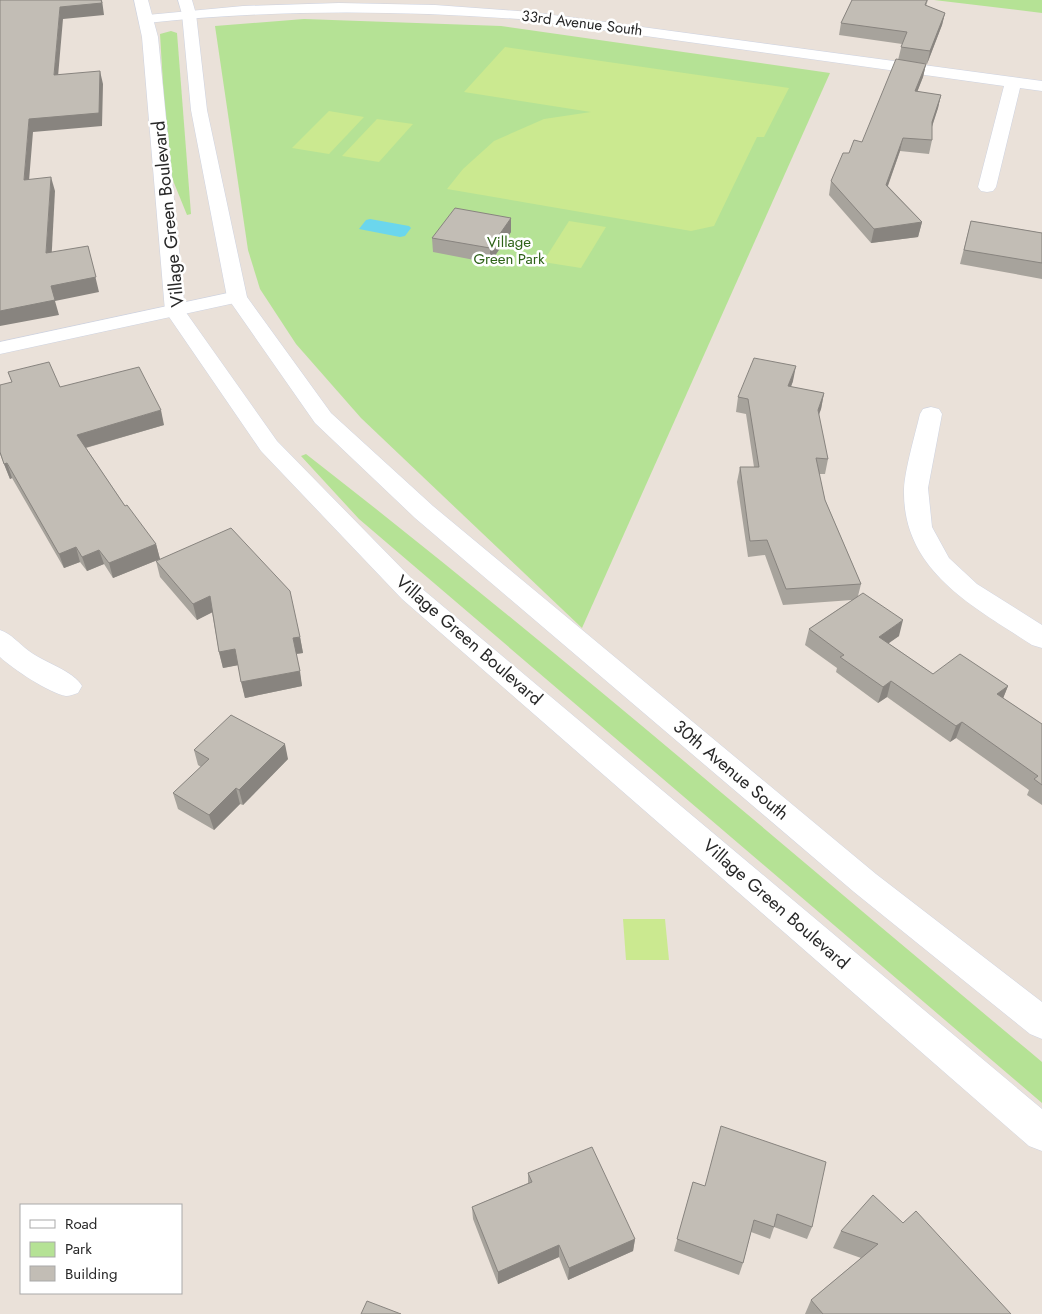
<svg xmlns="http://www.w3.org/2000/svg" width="1042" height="1314" viewBox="0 0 1042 1314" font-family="Jost,sans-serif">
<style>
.green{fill:#b5e295}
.pitch{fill:#cbe990}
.water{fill:#6bd6ed}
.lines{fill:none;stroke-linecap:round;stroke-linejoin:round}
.street-casing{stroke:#ced3e1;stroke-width:1}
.secondary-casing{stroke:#ced3e1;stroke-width:1}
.street{fill:#fff;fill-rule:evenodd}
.secondary{fill:#fff;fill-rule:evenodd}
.wall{fill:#a7a39c}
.shaded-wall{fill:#88847f}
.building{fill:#c2bdb5;stroke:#88847f}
.labels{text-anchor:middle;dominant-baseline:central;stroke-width:5;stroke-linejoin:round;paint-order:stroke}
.far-street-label{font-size:15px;fill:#282828;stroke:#fff}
.far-park-label{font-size:15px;fill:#2f6319;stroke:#fff}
.street-label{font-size:18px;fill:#282828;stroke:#fff}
</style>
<rect width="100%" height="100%" fill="#eae1d9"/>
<g class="green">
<path d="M934,0H1042V13Z"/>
<path d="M304,19L501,26L830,73L582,628L361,418L296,344L260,289L248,250L215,26Z"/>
<path d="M171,31L177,33L191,214L187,215L172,178L165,117L160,34Z"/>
<path d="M306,454C557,649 797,858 1042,1062V1103L359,519L301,456Z"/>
</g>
<g class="pitch">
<path d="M505,47L789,88L764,137H757L714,226L691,231L447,189L463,169L494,141L544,119L591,112L464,92Z"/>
<path d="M329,111L364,117L329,154L292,148Z"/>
<path d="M377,119L413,124L379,162L342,156Z"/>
<path d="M569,221L606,227L581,268L543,262Z"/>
<path d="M623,919H665L669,960H626Z"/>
</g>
<path class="water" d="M370,219L409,226L411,228L405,236L400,237L359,229L366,220Z"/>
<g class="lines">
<g class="street-casing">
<g id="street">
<path d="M339,3L435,5L531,12L1042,81V91L1020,88L996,187L993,191L987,192L981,191L978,187L1004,86L531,20C402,10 275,9 147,23L142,22L140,19L142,16L147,15L243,6Z"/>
<path d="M237,291L244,293L247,297L244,301L0,354V342Z"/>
<path d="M931,407L939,409L942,414L928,488L932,527L949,558L977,584L1042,625V648L1032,645C973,606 902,571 904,489C905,469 915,435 920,414L923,409Z"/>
<path d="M0,630C12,634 19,644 29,651C43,662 74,671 82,686L78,693C74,694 70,696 66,696C49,693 13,669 0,657Z"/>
</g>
</g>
<g class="secondary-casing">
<g id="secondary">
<path d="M134,0H148L158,37L185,311L277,441L420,587L1042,1109V1151L1029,1146L402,599L261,451L165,311L142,37Z"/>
<path d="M178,0H192L196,14L207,110L247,297L331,413L433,506L876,874L1042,1002V1039L1030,1034L854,892L415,518L315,423L227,297L191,110L182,14Z"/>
</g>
</g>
<use href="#street" class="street"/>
<use href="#secondary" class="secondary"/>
</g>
<g class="wall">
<path d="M852,0H928L926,6L945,13L942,25L927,64L898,60L902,44L839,35L841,23Z"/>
<path d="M926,64L923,77L917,92L941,95L938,108L932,127V140L929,154L900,151L888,186L922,222L918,237L871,243L829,195L831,181L849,153L862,142Z"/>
<path d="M511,218V232L490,263L433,252L432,238Z"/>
<path d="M971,221L1042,233V279L960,264Z"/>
<path d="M8,372L60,387L164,425L86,448L125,506L156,544L160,559L113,578L104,564L87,571L80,562L64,568L12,478L10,479L0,454L12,383Z"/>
<path d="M793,381L791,387L824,393L821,409L818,415L828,459L825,474H819L825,500L861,584L858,596L899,636L888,643L933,674L1008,686L1003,698L1042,724V805L1027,795L1029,790L956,738L950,742L887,697L878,703L836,672L837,668L805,645L809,629L852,600L783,605L765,555L748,557L737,482L740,467H754L746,414L736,412L738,397Z"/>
<path d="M156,561L300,637L303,653L296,654L302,686L245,698L238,665L223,668L219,652L212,612L197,620L160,577Z"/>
<path d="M194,750L288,759L243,805L240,804L214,830L178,809L173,793L201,767L198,765Z"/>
<path d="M528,1173L635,1239L633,1251L568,1280L559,1257L498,1284L473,1219L472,1207L528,1183Z"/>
<path d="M693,1182L812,1227L807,1239L774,1227L770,1239L751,1232L743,1263L739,1275L674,1251Z"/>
<path d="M903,1223L1011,1314H805L811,1300L861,1258L833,1248L841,1231Z"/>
</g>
<g class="shaded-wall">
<path d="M102,0L104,15L63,19L57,88L54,75L60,7Z"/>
<path d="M945,13L942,25L927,64L930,51Z"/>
<path d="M926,64L923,77L912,105L915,91Z"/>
<path d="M100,71L103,84L102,126L33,132L28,193L24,180L29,119Z"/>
<path d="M941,95L938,108L929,135L932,122Z"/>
<path d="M903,138L900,151L883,199L886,185Z"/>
<path d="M51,177L55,191L51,267L46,253Z"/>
<path d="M511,218V232L490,263V248Z"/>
<path d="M922,222L918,237L871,243L874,229Z"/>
<path d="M88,246L99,292L55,301L59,315L0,326V311Z"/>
<path d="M796,366L793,381L785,401L788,386Z"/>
<path d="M824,393L821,409L815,426L818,410Z"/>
<path d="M161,410L164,425L81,449L77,435Z"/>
<path d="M7,463L12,478L10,479L4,464Z"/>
<path d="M156,544L160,559L113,578L109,563Z"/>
<path d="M76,547L80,562L64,568L59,554Z"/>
<path d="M99,550L104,564L87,571L82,557Z"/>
<path d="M210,596L213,612L197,620L193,604Z"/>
<path d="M903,620L899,636L875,653L879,637Z"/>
<path d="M300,637L303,653L295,654L293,638Z"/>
<path d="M235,649L239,665L223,668L219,652Z"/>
<path d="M300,671L302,686L245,698L241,682Z"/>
<path d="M891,681L887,697L878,703L883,687Z"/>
<path d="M1008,686L1002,701L997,694Z"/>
<path d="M962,722L956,738L950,742L956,726Z"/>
<path d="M285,744L288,759L243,805L239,790Z"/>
<path d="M236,788L240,804L214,830L209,815Z"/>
<path d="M635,1239L633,1251L568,1280L569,1268Z"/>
<path d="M559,1245V1257L498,1284V1272Z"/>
</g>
<g class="building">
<path d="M0,0H101L102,3L60,7L54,75L100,71L99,113L29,119L24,180L51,177L46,253L88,246L96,277L51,286L55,300L0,311Z"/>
<path d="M852,0H927L925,5L945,13L930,51L901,47L907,32L841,23Z"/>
<path d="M896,59L926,64L915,91L941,95L932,122V140L903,138L886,185L922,222L874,229L831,181L843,153H849L854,140L862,142Z"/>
<path d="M455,208L511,218L490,248L432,238Z"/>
<path d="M971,221L1042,233V263L964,250Z"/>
<path d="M754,358L796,366L788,386L824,393L818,410L828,459L816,458L825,500L861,584L786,589L767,540L750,541L740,467H759L748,399L738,397Z"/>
<path d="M49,362L60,387L139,367L161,410L77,435L125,506L127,505L156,544L109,563L99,550L82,557L76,547L59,554L7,463L4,464L0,452V385L12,382L8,372Z"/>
<path d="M231,528L290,591L300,637L293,638L300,671L241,682L235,649L219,652L210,596L193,604L156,561Z"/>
<path d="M863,593L903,620L879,637L933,674L960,654L1008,686L997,694L1042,724V785L1034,779L1038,776L962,722L956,726L891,681L883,687L840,657L844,655L809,629Z"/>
<path d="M231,715L285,744L239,790L236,788L209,815L173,793L209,759L194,750Z"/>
<path d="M721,1126L826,1162L812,1227L777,1214L774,1227L754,1220L743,1263L677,1239L693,1182L705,1186Z"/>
<path d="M592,1147L635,1239L569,1268L559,1245L498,1272L472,1207L532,1182L528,1173Z"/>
<path d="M873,1195L903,1223L916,1211L1011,1314H823L811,1300L878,1244L841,1231Z"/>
<path d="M367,1301L401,1314H361Z"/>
</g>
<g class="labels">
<g class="far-street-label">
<text transform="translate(582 23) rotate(7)">33rd Avenue South</text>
</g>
<g class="far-park-label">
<text x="509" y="242">Village<tspan x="509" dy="17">Green Park</tspan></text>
</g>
<g class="street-label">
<text transform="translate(168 214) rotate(-96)">Village Green Boulevard</text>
<text transform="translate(469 640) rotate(41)">Village Green Boulevard</text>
<text transform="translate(731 770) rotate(40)">30th Avenue South</text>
<text transform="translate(776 904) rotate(41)">Village Green Boulevard</text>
</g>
</g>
<rect x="20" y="1204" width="162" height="90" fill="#ffffff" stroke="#a9a9a9"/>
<rect x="30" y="1220" width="25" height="8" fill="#ffffff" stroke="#a9a9a9"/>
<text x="65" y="1229" font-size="15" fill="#282828">Road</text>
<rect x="30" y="1242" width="25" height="15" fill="#b5e295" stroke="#a9a9a9"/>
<text x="65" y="1254" font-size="15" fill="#282828">Park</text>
<rect x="30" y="1266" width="25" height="15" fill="#c2bdb5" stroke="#a9a9a9"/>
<text x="65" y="1279" font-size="15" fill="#282828">Building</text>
</svg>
